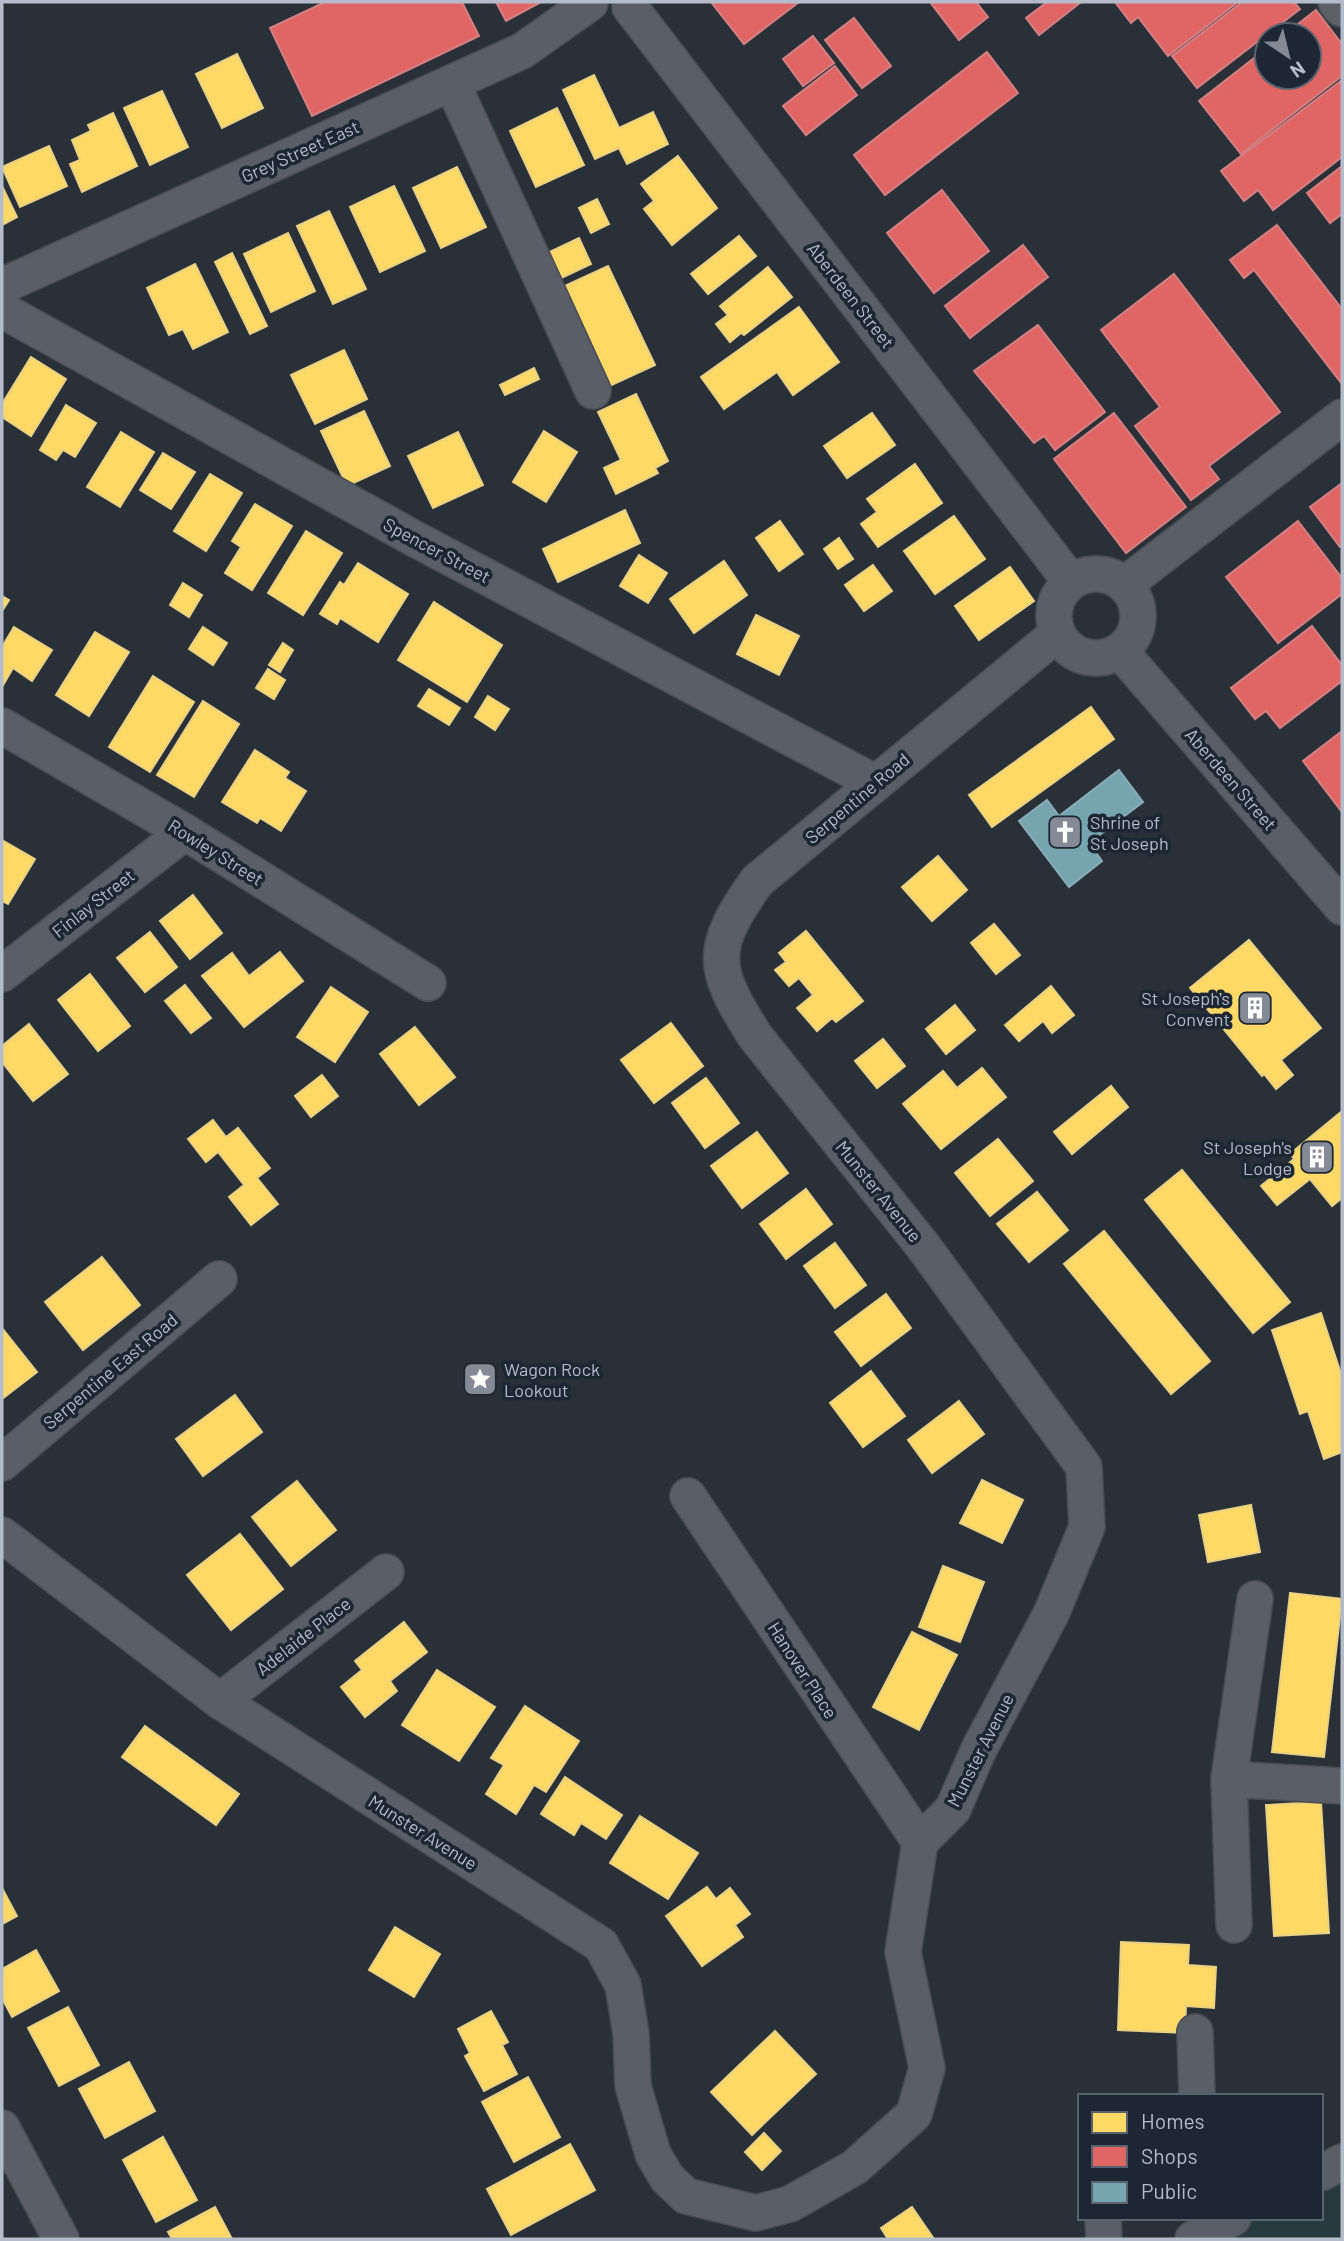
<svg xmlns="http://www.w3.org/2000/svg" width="1344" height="2241" viewBox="0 0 1344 2241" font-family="Barlow,sans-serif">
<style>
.green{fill:#273a3e}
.homes{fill:#ffd966;stroke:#e8d084;stroke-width:2}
.shops{fill:#e06666;stroke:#d38084;stroke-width:2}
.public{fill:#76a5af;stroke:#89acb7;stroke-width:2}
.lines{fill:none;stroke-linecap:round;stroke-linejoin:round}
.minor-casing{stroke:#484c53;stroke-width:38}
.major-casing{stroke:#484c55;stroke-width:42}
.minor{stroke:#5a5e66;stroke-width:35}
.major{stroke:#5c6168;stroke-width:38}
.labels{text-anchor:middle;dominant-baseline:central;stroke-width:7;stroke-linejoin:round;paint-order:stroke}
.street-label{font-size:18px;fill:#b4bcc9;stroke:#1d2633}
.poi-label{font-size:18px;fill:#b4bcc9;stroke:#1d2633;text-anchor:start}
</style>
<rect width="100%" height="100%" fill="#2a3038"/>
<path class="green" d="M1342,2175V2239H1203L1249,2218H1321V2185Z"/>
<g class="homes">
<path d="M237,54L263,108L222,128L196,74Z"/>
<path d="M594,75L619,128L653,112L668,144L627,164L619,148L595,159L563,90Z"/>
<path d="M162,91L188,147L150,165L124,108Z"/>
<path d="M557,108L584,165L536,187L510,131Z"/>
<path d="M113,113L137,166L82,192L70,164L80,160L72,140L91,131L88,125Z"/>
<path d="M49,146L67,186L20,207L2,167Z"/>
<path d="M678,156L717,208L672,245L644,209L654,201L641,184Z"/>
<path d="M457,167L486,227L441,248L413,188Z"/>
<path d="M2,186L17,217L2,225Z"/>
<path d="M394,186L425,251L380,272L350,207Z"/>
<path d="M597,199L609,224L591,233L579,208Z"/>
<path d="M329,211L366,289L333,304L297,226Z"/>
<path d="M288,233L315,291L271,312L244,254Z"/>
<path d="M739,236L756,256L708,294L691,274Z"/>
<path d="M579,238L591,264L553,282L541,256Z"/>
<path d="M232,253L267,326L250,334L215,262Z"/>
<path d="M195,264L228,332L193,349L183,329L169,335L147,288Z"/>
<path d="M608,266L655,365L603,389L556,290Z"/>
<path d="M768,267L792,297L744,335L741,333L730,342L716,324L728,315L720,306Z"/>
<path d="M799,307L839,362L793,395L777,372L724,409L701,377Z"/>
<path d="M344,350L367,399L315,424L291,375Z"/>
<path d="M31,357L66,379L31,436L2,417V404Z"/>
<path d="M534,368L539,379L505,395L500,385Z"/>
<path d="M636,394L668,461L655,468L658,473L616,494L604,468L621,460L598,412Z"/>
<path d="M66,405L96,423L75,457L63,450L56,460L40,450Z"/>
<path d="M364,411L390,466L347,486L321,431Z"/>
<path d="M872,413L895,445L847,478L824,446Z"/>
<path d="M544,431L577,452L546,502L513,482Z"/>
<path d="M121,432L154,452L120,507L87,487Z"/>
<path d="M458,432L483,485L433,508L408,456Z"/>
<path d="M163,453L195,472L171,509L140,490Z"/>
<path d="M915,464L942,503L878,547L861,524L877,512L867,499Z"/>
<path d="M210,474L242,493L206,551L174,531Z"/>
<path d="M255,504L292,526L252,590L225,573L241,547L232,541Z"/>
<path d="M625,510L640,543L558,582L543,549Z"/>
<path d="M954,516L985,559L935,594L904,551Z"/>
<path d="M780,521L803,554L779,571L756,538Z"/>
<path d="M306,531L342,553L303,615L268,593Z"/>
<path d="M839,538L853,559L838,569L824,549Z"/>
<path d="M639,555L667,573L648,603L620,586Z"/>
<path d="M724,561L747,595L694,633L670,599Z"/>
<path d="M358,563L408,594L378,642L340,618L337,624L320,614L340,582L344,585Z"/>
<path d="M873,565L892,591L864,611L845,585Z"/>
<path d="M1010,567L1034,601L979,640L955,606Z"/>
<path d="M183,583L202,595L189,617L170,605Z"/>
<path d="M2,596L9,600L2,611Z"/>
<path d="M434,602L502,645L467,702L398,660Z"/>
<path d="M756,615L799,636L779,675L737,654Z"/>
<path d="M14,627L52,650L32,681L13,668L2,687V647Z"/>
<path d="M203,627L227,643L213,665L189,649Z"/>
<path d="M95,632L129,652L89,716L56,695Z"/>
<path d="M283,643L293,650L280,672L269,665Z"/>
<path d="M268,669L285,680L274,699L256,688Z"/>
<path d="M153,676L194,702L150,772L109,747Z"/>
<path d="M429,689L460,708L449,725L418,706Z"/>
<path d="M488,696L509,709L495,730L475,717Z"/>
<path d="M203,701L239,724L194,797L157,775Z"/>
<path d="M1091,707L1114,739L992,827L969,795Z"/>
<path d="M255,750L289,772L285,778L306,791L281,831L260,818L257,823L222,802Z"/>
<path d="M2,840L35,859L8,904L2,901Z"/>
<path d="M938,856L967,890L932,921L902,887Z"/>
<path d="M193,895L222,933L190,959L160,921Z"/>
<path d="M994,924L1020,955L996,974L971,943Z"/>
<path d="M806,931L863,1001L836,1022L832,1018L817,1031L797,1008L813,995L799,978L789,986L775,970L786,962L779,953Z"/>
<path d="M150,932L177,967L145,992L117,958Z"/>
<path d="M1249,940L1321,1028L1281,1060L1293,1075L1276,1089L1264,1074L1262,1076L1190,988Z"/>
<path d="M280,952L303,981L244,1027L202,976L232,953L249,976Z"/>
<path d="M90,974L130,1026L98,1051L58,1000Z"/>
<path d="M185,985L211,1018L191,1033L165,1001Z"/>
<path d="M1051,986L1074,1015L1052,1033L1043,1021L1019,1041L1005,1025Z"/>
<path d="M331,987L368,1012L335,1062L297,1037Z"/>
<path d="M955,1005L975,1030L946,1054L926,1029Z"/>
<path d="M671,1023L703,1066L654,1103L621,1060Z"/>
<path d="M29,1024L68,1074L33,1101L2,1062V1046Z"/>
<path d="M415,1027L455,1077L419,1105L380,1054Z"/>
<path d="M883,1039L905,1066L877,1088L855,1061Z"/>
<path d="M982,1068L1006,1097L941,1149L903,1104L943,1071L957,1088Z"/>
<path d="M322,1075L338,1096L311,1117L295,1096Z"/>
<path d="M706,1078L739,1123L705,1148L672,1103Z"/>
<path d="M1111,1086L1128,1107L1072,1154L1054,1132Z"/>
<path d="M1342,1111V1198L1332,1206L1310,1179L1277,1205L1261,1186L1294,1159L1290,1154Z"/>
<path d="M213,1120L226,1137L238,1128L270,1168L257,1178L278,1204L251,1225L229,1197L244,1185L218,1152L206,1162L188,1139Z"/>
<path d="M757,1132L788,1173L742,1208L711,1166Z"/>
<path d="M998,1139L1033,1181L990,1216L955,1173Z"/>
<path d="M1182,1170L1290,1302L1253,1333L1145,1200Z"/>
<path d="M806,1189L832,1224L786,1259L760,1224Z"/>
<path d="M1037,1192L1068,1230L1029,1262L997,1224Z"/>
<path d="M1104,1231L1210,1361L1171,1394L1064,1264Z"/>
<path d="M835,1243L866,1285L835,1308L804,1266Z"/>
<path d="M102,1257L140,1305L83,1350L45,1302Z"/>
<path d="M886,1294L911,1328L861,1366L835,1332Z"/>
<path d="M1321,1313L1342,1377V1452L1324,1459L1308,1411L1300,1414L1272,1330Z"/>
<path d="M2,1328L37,1372L2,1399Z"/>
<path d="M871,1371L905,1416L863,1447L830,1403Z"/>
<path d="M235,1395L262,1432L203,1476L176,1439Z"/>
<path d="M959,1401L984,1434L932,1473L908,1440Z"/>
<path d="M982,1480L1023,1500L1002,1543L960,1523Z"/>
<path d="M297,1481L336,1530L291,1566L252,1517Z"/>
<path d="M1251,1505L1260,1552L1208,1562L1199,1515Z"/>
<path d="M240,1534L283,1589L231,1630L187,1575Z"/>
<path d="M943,1566L984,1582L960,1642L919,1627Z"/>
<path d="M1290,1593L1342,1599L1324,1757L1272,1752Z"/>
<path d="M404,1622L427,1652L390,1681L397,1691L365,1717L341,1687L362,1670L355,1661Z"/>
<path d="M912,1632L957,1655L919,1730L873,1707Z"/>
<path d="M437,1670L495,1707L459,1761L402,1725Z"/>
<path d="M525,1706L579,1741L546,1792L534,1785L516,1814L486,1794L504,1765L491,1758Z"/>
<path d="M145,1726L239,1794L216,1825L122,1757Z"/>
<path d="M565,1777L622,1815L606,1839L581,1823L574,1835L541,1814Z"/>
<path d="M1321,1802L1329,1933L1274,1936L1266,1805Z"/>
<path d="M640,1816L698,1853L668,1899L610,1863Z"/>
<path d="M707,1887L716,1899L730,1888L750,1914L735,1925L743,1937L702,1966L666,1916Z"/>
<path d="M2,1888L17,1916L2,1924Z"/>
<path d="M395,1927L440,1954L414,1997L369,1970Z"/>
<path d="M1121,1942L1189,1945L1188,1965L1216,1967L1214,2008L1186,2006L1185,2033L1118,2030Z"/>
<path d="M36,1950L59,1991L12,2017L2,1998V1969Z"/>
<path d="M68,2007L99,2065L59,2086L28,2028Z"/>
<path d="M491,2011L508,2042L502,2045L517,2074L484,2091L465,2056L470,2053L458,2029Z"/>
<path d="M775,2031L816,2074L752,2135L711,2092Z"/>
<path d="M129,2062L155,2111L105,2138L79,2089Z"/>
<path d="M528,2077L560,2137L514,2162L482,2102Z"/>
<path d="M764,2133L781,2151L762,2170L745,2152Z"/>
<path d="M163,2137L197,2200L156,2222L123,2160Z"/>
<path d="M570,2144L595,2190L511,2235L487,2189Z"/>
<path d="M215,2207L232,2239H172L168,2232Z"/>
<path d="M912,2207L934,2239H888L881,2228Z"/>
</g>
<g class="shops">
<path d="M325,2H462L479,36L312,116L270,28Z"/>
<path d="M496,2H541L506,21Z"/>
<path d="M711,2H799L744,44Z"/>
<path d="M930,2H976L988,17L959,40Z"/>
<path d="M1047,2H1081L1039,35L1026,18Z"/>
<path d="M1115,2H1238L1168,56L1138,17L1131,23Z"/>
<path d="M1242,2H1294L1300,9L1197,88L1172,56Z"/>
<path d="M1316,10L1342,44V76L1241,154L1199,101L1267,48V77H1309V35H1284Z"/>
<path d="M854,18L891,66L862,88L825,40Z"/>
<path d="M813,36L834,63L803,86L783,59Z"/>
<path d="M987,52L1018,93L885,195L854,155Z"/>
<path d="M835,66L857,95L806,135L783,106Z"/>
<path d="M1342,80V157L1273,210L1258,190L1244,201L1221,171Z"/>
<path d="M1342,166V214L1330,223L1307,193Z"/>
<path d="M942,190L989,251L934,293L887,233Z"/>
<path d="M1277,225L1342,309V384L1254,270L1244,278L1230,260Z"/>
<path d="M1023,245L1048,277L970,338L945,306Z"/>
<path d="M1174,274L1280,412L1209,466L1219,479L1191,500L1135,426L1160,407L1101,330Z"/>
<path d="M1038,325L1105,412L1055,450L1044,436L1034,443L974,371Z"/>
<path d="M1114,413L1186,507L1126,553L1054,459Z"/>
<path d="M1342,483V546L1340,547L1310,507Z"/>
<path d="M1298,521L1342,578V594L1278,643L1226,577Z"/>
<path d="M1312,626L1342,665V681L1280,728L1266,711L1255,719L1231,688Z"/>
<path d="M1342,731V812L1303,761Z"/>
</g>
<path class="public" d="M1119,770L1143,802L1089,843L1102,861L1069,887L1019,821L1047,800L1059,816Z"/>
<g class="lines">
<g class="minor-casing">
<g id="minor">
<path d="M630,7L1071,582"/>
<path d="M452,83L593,391"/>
<path d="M2,286L522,51L590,3"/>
<path d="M2,310L415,539L876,783"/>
<circle cx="1096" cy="616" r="42"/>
<path d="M1124,585L1342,417"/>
<path d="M1120,651L1342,907"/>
<path d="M2,726L185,832L428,983"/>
<path d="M2,974L185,832"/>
<path d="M2,1463L219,1279"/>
<path d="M688,1496L920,1842"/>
<path d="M2,1535L220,1701L601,1945L623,1985L631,2034L633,2086L653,2154L667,2178L686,2196L756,2213L790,2204L855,2167L914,2114L927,2068L903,1952L920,1842L953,1809L978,1751L1051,1614L1087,1527L1084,1467L923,1246L755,1036C711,967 709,949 757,881L1057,634"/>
<path d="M220,1701L386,1572"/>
<path d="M1229,1779L1255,1599"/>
<path d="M1234,1925L1229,1779L1342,1786"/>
<path d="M1195,2032L1197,2096"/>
<path d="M2,2128L61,2239"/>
<path d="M1321,2173L1342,2162"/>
<path d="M1103,2218L1104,2239"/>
<path d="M1193,2239L1233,2218"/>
</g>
</g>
<g class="major-casing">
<path id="major" d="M1338,2L1342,7"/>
</g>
<use href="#minor" class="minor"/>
<use href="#major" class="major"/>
</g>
<defs>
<g id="church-square" transform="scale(1.75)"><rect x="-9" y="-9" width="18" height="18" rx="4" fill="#848b96" stroke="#1d2633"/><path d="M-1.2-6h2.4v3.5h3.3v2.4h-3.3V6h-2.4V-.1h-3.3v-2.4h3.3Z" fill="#fff"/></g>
<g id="building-square" transform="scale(1.75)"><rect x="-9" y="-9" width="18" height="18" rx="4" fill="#848b96" stroke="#1d2633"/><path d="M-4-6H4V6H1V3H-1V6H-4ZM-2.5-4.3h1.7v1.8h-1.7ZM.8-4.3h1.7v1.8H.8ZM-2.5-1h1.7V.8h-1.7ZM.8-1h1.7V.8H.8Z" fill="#fff"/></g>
<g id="sight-square" transform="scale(1.75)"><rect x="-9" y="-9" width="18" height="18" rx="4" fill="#848b96" stroke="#1d2633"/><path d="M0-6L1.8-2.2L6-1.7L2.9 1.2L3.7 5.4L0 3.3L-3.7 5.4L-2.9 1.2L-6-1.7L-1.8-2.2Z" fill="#fff"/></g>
</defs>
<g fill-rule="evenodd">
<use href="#church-square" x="1065" y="832"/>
<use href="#building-square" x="1255" y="1008"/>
<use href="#building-square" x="1317" y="1157"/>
<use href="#sight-square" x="480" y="1379"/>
</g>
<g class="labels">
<g class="street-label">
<text transform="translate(300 151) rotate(-24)">Grey Street East</text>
<text transform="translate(851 295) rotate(52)">Aberdeen Street</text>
<text transform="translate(437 550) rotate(28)">Spencer Street</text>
<text transform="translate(1231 779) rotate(49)">Aberdeen Street</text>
<text transform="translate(857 798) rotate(-40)">Serpentine Road</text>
<text transform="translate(216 852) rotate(32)">Rowley Street</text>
<text transform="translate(93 903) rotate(-38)">Finlay Street</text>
<text transform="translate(879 1191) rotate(51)">Munster Avenue</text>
<text transform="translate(110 1371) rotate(-40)">Serpentine East Road</text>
<text transform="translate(303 1636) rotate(-38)">Adelaide Place</text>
<text transform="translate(803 1670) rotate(57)">Hanover Place</text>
<text transform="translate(980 1750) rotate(-63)">Munster Avenue</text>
<text transform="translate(423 1832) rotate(32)">Munster Avenue</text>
</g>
<g class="poi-label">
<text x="1090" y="822">Shrine of<tspan x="1090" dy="21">St Joseph</tspan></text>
<text x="1230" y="998" text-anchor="end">St Joseph's<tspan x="1230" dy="21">Convent</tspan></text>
<text x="1292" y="1147" text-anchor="end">St Joseph's<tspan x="1292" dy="21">Lodge</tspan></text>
<text x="504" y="1369">Wagon Rock<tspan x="504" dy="21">Lookout</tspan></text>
</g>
</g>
<rect width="1344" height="2241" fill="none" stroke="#b4bcc9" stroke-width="7"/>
<rect x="1078" y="2094" width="245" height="126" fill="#1d2633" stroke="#59626f" stroke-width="2"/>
<rect x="1092" y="2112" width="35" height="21" fill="#ffd966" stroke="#59626f" stroke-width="2"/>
<text x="1141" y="2129" font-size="21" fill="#b4bcc9">Homes</text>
<rect x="1092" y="2146" width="35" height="21" fill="#e06666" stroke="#59626f" stroke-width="2"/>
<text x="1141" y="2164" font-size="21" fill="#b4bcc9">Shops</text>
<rect x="1092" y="2182" width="35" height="21" fill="#76a5af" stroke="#59626f" stroke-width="2"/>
<text x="1141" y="2199" font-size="21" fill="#b4bcc9">Public</text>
<g transform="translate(1288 56) rotate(145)"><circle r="33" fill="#1d2633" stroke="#59626f" stroke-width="2"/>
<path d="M0-5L12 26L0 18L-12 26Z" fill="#848b96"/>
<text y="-10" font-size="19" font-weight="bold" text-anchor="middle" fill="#b4bcc9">N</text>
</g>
</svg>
